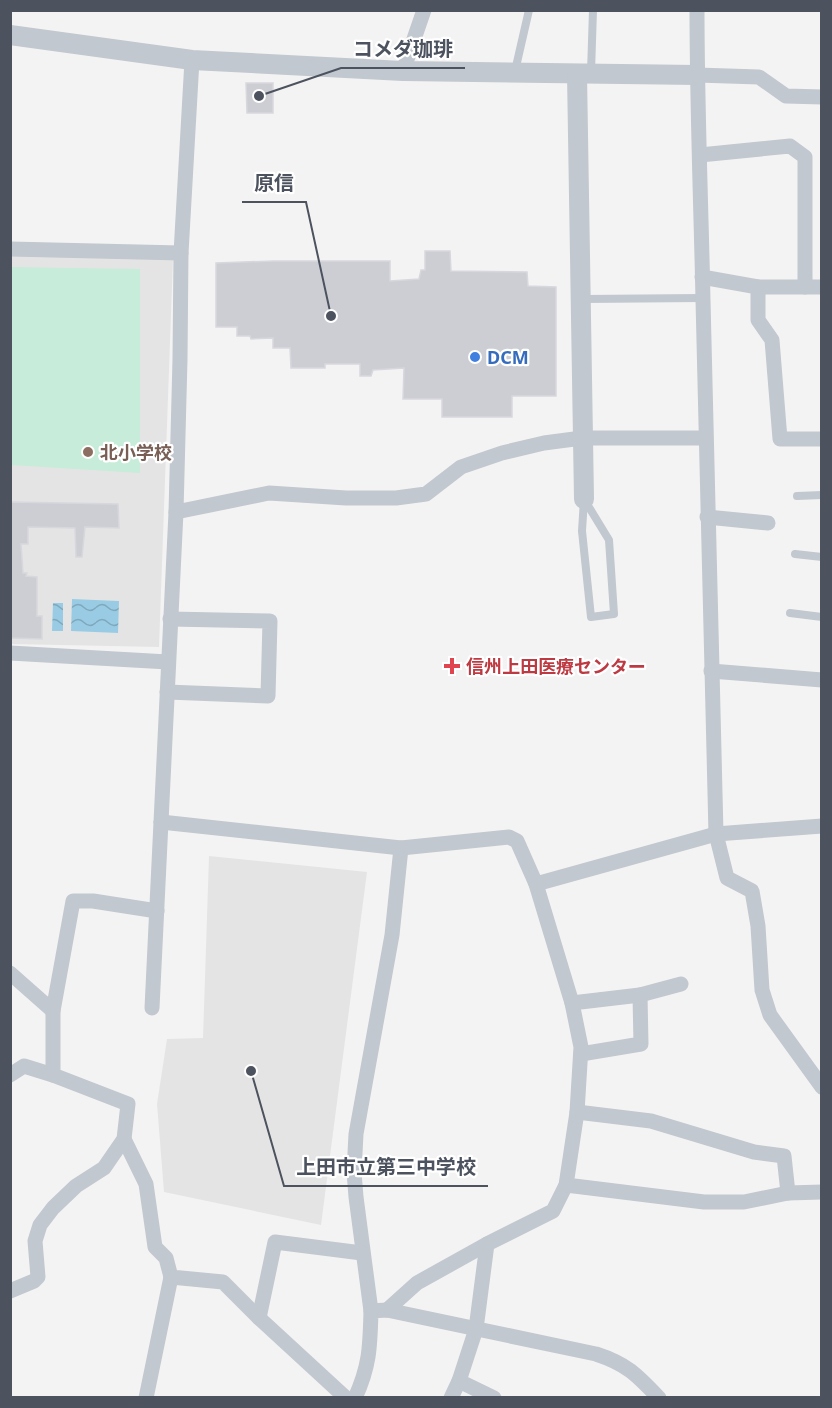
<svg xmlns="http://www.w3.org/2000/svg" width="832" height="1408" viewBox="0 0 832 1408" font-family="'Noto Sans','Noto Sans JP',sans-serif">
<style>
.education{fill:#e5e4e4}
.green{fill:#c7ecd9}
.water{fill:url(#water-waves)}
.building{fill:#cdced4;stroke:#d7d8dd;stroke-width:1.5}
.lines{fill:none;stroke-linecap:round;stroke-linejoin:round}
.service{stroke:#c2c8cf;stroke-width:8}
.minor{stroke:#c2c8cf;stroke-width:15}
.tertiary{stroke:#c2c8cf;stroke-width:20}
.shop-dot{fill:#3f7fe0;stroke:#fff;stroke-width:2}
.education-dot{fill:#8d6e63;stroke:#fff;stroke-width:2}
.health-dot{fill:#e0444e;stroke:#fff;stroke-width:2}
.labels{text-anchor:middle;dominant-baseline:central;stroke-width:4.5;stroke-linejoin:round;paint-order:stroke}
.shop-label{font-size:18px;font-weight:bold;fill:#366cbe;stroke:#fff;text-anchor:start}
.education-label{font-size:18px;font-weight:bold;fill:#785e54;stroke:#fff;text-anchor:start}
.health-label{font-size:18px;font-weight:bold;fill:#be3a42;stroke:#fff;text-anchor:start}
.leader{fill:none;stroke:#4c535e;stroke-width:2}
.callout-dot{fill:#4c535e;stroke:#fff;stroke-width:2}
.callout-label{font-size:20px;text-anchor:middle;font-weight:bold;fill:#4c535e;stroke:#fff;stroke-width:4.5;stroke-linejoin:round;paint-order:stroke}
</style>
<defs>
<pattern id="water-waves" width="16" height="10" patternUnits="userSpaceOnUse" patternTransform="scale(1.5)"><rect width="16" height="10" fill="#99cce4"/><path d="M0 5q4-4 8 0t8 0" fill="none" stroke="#7fa8bc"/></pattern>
</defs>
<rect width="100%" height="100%" fill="#f4f3f3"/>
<g class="education">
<path d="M11,253L173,259L159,647L11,644Z"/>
<path d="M209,856L367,872L321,1225L164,1192L157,1104L167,1039L203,1038Z"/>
</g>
<path class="green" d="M10,267L140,269V473L11,465Z"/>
<g class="water">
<path d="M72,599L119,601L118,633L71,631Z"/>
<path d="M53,603H63V631H52Z"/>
</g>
<g class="building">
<path d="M246,83H273V113H247Z"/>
<path d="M425,251H450L451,271L527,272L528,286L556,287V396H512V417H442V399H403L404,368L373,370L371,376H360V364H325V368H291L290,348H273V338L251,339L250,336H237V327H216V263L274,261H390V281L419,279L421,270H425Z"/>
<path d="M10,502L118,504L119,528L85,527L82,557H76L75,528L28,527V544H21L23,573H27L26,576L37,577V616H42V639L10,638Z"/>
</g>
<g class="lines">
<g class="service">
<path d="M515,71L529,10"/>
<path d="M591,72L593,10"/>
<path d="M582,299L703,298"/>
<path d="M797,496L822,495"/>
<path d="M584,499L609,540L614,614L591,617L582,531Z"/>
<path d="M795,554L822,557"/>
<path d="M790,613L822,617"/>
</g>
<g class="minor">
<path d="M697,10C697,107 701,204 703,300C706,478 710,656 716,834L727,878L752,891L758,926L762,990L770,1015L822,1087"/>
<path d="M403,71L424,10"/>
<path d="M697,75L759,77L786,96L822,97"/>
<path d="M700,155L790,146L805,157V287"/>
<path d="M10,249L181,253"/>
<path d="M702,277L758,287H822"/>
<path d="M758,287V320L772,340L780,439H822"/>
<path d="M176,512L269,493L346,498H396L426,494L461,467L502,453L544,443L582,438H705"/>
<path d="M707,517L768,523"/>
<path d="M10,653L168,662"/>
<path d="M711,671L822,680"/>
<path d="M167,692L268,696L270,621L170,619"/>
<path d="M161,822L401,848L509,837L517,841L536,884L572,1003L581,1047L577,1112L566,1185L553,1211L487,1244L417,1283L387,1310"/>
<path d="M536,884L716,834L822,826"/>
<path d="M10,973L53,1011"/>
<path d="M572,1003L640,995"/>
<path d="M152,1008L176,512L180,359L181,253L192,60"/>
<path d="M581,1054L641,1044L640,995L681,984"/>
<path d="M10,1075L24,1066L53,1075"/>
<path d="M577,1112L651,1121L754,1152L784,1156L788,1193"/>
<path d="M124,1139L146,1184L155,1247L166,1258L171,1277L223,1282L259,1318L346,1398"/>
<path d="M566,1185L704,1202H744L788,1193L822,1192"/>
<path d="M487,1244L476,1329L459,1381L494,1398"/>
<path d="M10,1291L34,1281L38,1277L35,1241L40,1225L53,1208L76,1186L104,1168L124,1139L128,1104L53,1075V1011L73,901H93L157,911"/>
<path d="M371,1311L356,1197L354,1172L356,1134L392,935L401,848"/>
<path d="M259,1318L275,1242L362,1253"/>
<path d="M146,1398L171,1277"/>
<path d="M355,1398C370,1365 370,1346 371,1311L387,1310L596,1354C627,1364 637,1375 659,1398"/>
<path d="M451,1398L459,1381"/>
</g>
<g class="tertiary">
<path d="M10,35L192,60L403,71L697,75"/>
<path d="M577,74L584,499"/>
</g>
</g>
<circle class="shop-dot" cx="475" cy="357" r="6"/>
<circle class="education-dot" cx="88" cy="452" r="6"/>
<path class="health-dot" d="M449 657h6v6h6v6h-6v6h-6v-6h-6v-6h6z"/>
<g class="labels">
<g class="shop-label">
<text x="487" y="357">DCM</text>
</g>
<g class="education-label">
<text x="100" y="452">北小学校</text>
</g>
<g class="health-label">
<text x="466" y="666">信州上田医療センター</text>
</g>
</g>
<path class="leader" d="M259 96L341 68H465M331 316L306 202H242M251 1071L284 1186H488"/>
<g class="callout-dot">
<circle cx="259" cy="96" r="6"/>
<circle cx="331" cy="316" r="6"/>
<circle cx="251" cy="1071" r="6"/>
</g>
<g class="callout-label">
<text x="403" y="56">コメダ珈琲</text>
<text x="274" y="190">原信</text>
<text x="386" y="1174">上田市立第三中学校</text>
</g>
<rect width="832" height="1408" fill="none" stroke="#4c535e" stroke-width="24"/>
</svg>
